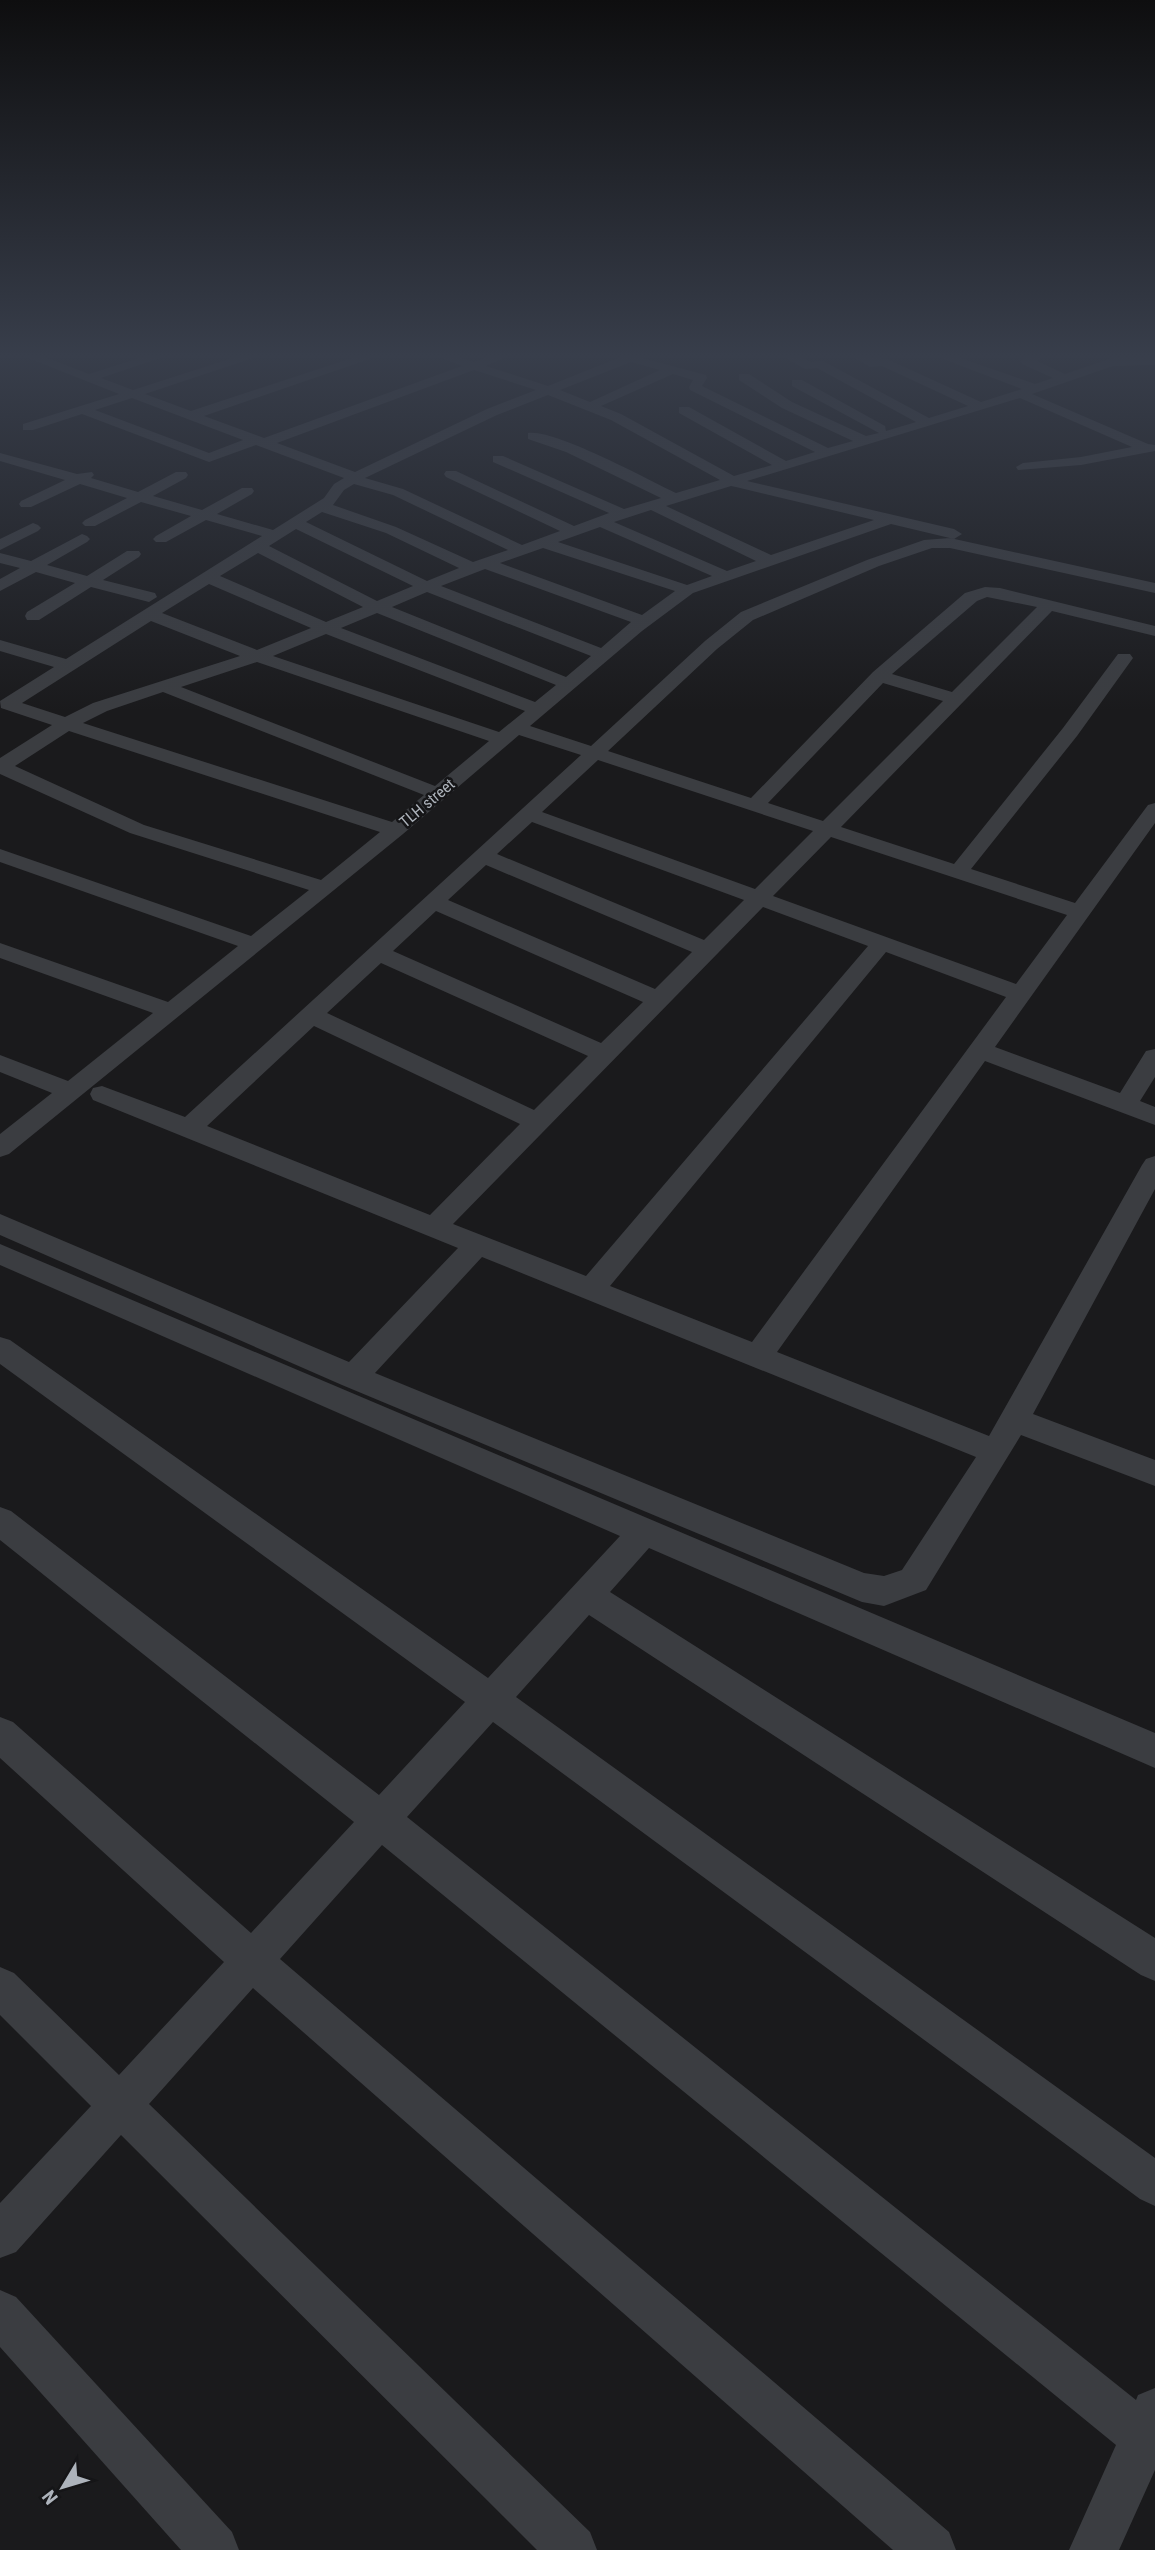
<svg xmlns="http://www.w3.org/2000/svg" width="1155" height="2550" viewBox="0 0 1155 2550" font-family="'Roboto Condensed',sans-serif">
<style>
.lines{fill:none;stroke-linecap:round;stroke-linejoin:round}
.minor{fill:#3b3d41;fill-rule:evenodd}
.labels{text-anchor:middle;dominant-baseline:central;stroke-width:5;stroke-linejoin:round;paint-order:stroke}
.far-street-label{font-size:16px;fill:#adb3bb;stroke:#151517}
</style>
<rect width="100%" height="100%" fill="#1a1a1c"/>
<g class="lines">
<g class="minor">
<path d="M18,354H37L89,374L152,354H172L101,378L133,390L245,354H265L145,394L191,411L364,354H384L204,416L264,438L462,366L430,354H450L474,362L494,354H513L486,366L548,386L628,354H646L642,358L706,375L707,378L702,386L828,448L853,441L782,408L739,380V374H749L792,402L866,436L879,433L792,386V380H802L885,426L886,431L916,422L817,368L805,369L778,354H795L811,362L823,361L929,418L968,406L882,366L870,367L849,354L887,359L981,402L1022,389L930,354H949L1035,384L1053,378L1022,364L1020,361L1025,357L1023,354H1038L1041,358L1037,361L1065,374L1112,358L1155,357V365L1113,366L1032,394L1148,444L1155,445V451L1081,465L1018,470L1016,467L1023,463L1081,457L1132,447L1020,398L747,481L954,529L962,534L954,539L891,524L693,593L642,631L530,726L591,746L705,641L741,612L867,560L924,540L950,538L1155,583V593L950,548H932L879,566L753,620L717,649L608,751L751,798L873,672L965,593L985,587L1000,588L1155,626V636L1052,611L841,827L954,864L1063,728L1118,654H1130L1133,658L1077,736L971,869L1075,903L1148,805L1155,803V823L995,1047L1120,1093L1146,1051L1155,1049V1077L1140,1101L1155,1107V1125L985,1061L777,1352L989,1436L1142,1165L1146,1159L1155,1156V1189L1033,1414L1155,1460V1486L1021,1435L926,1590L884,1606L862,1602L342,1385L0,1235V1214L349,1362L458,1248L93,1100L90,1094L93,1088L102,1086L185,1117L581,755L519,735L403,834L9,1154L0,1157V1134L52,1093L0,1072V1055L68,1081L153,1013L0,958V943L168,1002L238,946L0,862V849L251,936L309,890L130,833L0,774V758L52,725L1,708L0,701L54,667L0,651V640L66,659L262,536L206,520L166,542H156L153,539L156,536L191,516L141,502L95,526H85L82,523L85,520L127,498L80,484L31,507H21L19,504L21,501L65,480L0,461V453L77,474L92,472L94,475L91,478L138,492L176,472H186L188,475L186,478L153,496L202,510L242,488H252L254,491L252,494L217,514L273,530L324,498L334,484L344,478L256,445L209,462L82,414L33,430H23V424L119,394ZM631,362L660,370L590,402L560,390ZM474,370L536,390L487,409L355,472L277,443ZM673,374L693,380L689,387L690,390L815,452L786,461L689,407H679V413L772,465L734,476L621,414L601,406ZM548,395L611,420L720,480L676,493C649,480 553,428 528,433V439L566,452L661,498L624,509L503,456H493V462L609,513L574,526L456,471H446L444,474L446,477L560,531L522,545L403,489L365,478L497,415ZM132,398L243,440L209,453L95,410ZM354,484L393,495L508,550L473,562L396,527L333,505L344,490ZM731,486L736,487L874,520L771,555L666,506ZM651,510L756,561L727,571L614,522ZM322,512L386,533L459,568L427,581L306,522ZM600,527L712,576L687,585L558,542ZM296,529L413,586L377,601L269,546ZM543,548L675,591L642,615L500,563ZM258,553L363,607L326,622L220,576ZM485,569L631,622L601,648L441,586ZM209,584L311,628L257,650L162,613ZM427,592L591,656L566,677L392,607ZM987,597L1037,607L952,692L892,674L977,601ZM377,613L556,685L535,702L341,628ZM151,621L240,656L93,703L65,717L22,703ZM326,634L525,711L499,732L273,656ZM257,662L489,741L435,786L181,687ZM883,683L943,701L823,821L768,803ZM163,692L424,795L392,822L83,723L107,711ZM69,731L380,832L321,880L144,825L15,766ZM598,760L813,831L755,889L542,812ZM532,822L744,900L704,940L497,854ZM831,837L1067,915L1016,984L773,896ZM486,865L692,952L655,989L448,900ZM763,907L868,946L586,1276L453,1224ZM436,911L643,1002L601,1043L393,951ZM886,952L1006,997L752,1342L610,1286ZM381,963L588,1056L534,1110L327,1013ZM314,1026L520,1124L430,1215L207,1126ZM482,1257L976,1457L902,1570L884,1576L864,1573L375,1373Z"/>
<path d="M33,523L38,525L41,528L38,531L0,550V539Z"/>
<path d="M82,534L87,536L90,539L87,542L47,565L87,576L127,551H139L141,554L139,557L103,580L155,593L157,597L149,602L91,587L39,620H27L25,616L27,612L75,583L36,572L0,591V579L20,568L0,563V553L31,561Z"/>
<path d="M0,1244L1155,1733V1768L649,1548L610,1592L1155,1938V1981L1141,1975L589,1615L516,1697L1155,2158V2206L1140,2199L493,1722L407,1817L1136,2400L1138,2395L1155,2388V2470L1119,2550H1069L1116,2445L382,1845L280,1959L949,2532L956,2550H893L253,1988L149,2104L590,2532L597,2550H537L121,2135L16,2252L0,2258V2203L91,2106L0,2015V1967L14,1973L119,2075L224,1962L0,1758V1717L13,1722L251,1933L354,1822L0,1540V1507L11,1511L379,1795L465,1702L0,1364V1337L10,1340L488,1678L620,1536L0,1265Z"/>
<path d="M0,2290L16,2297L232,2532L239,2550H181L0,2347Z"/>
</g>
</g>
<linearGradient id="sky" x2="0" y2="1"><stop stop-color="#0e0e0f"/><stop offset="0.5" stop-color="#383e4b"/><stop offset="1" stop-color="#383e4b" stop-opacity="0"/></linearGradient>
<rect width="1155" height="711" fill="url(#sky)"/>
<g class="labels">
<g class="far-street-label">
<text transform="translate(427 803) rotate(-40)">TLH street</text>
</g>
</g>
<g transform="translate(63 2487) rotate(232)" stroke="#151517" stroke-width="5" paint-order="stroke">
<path d="M0-5L12 26L0 18L-12 26Z" fill="#adb3bb"/>
<text y="-10" font-size="19" font-weight="bold" text-anchor="middle" fill="#adb3bb">N</text>
</g>
</svg>
